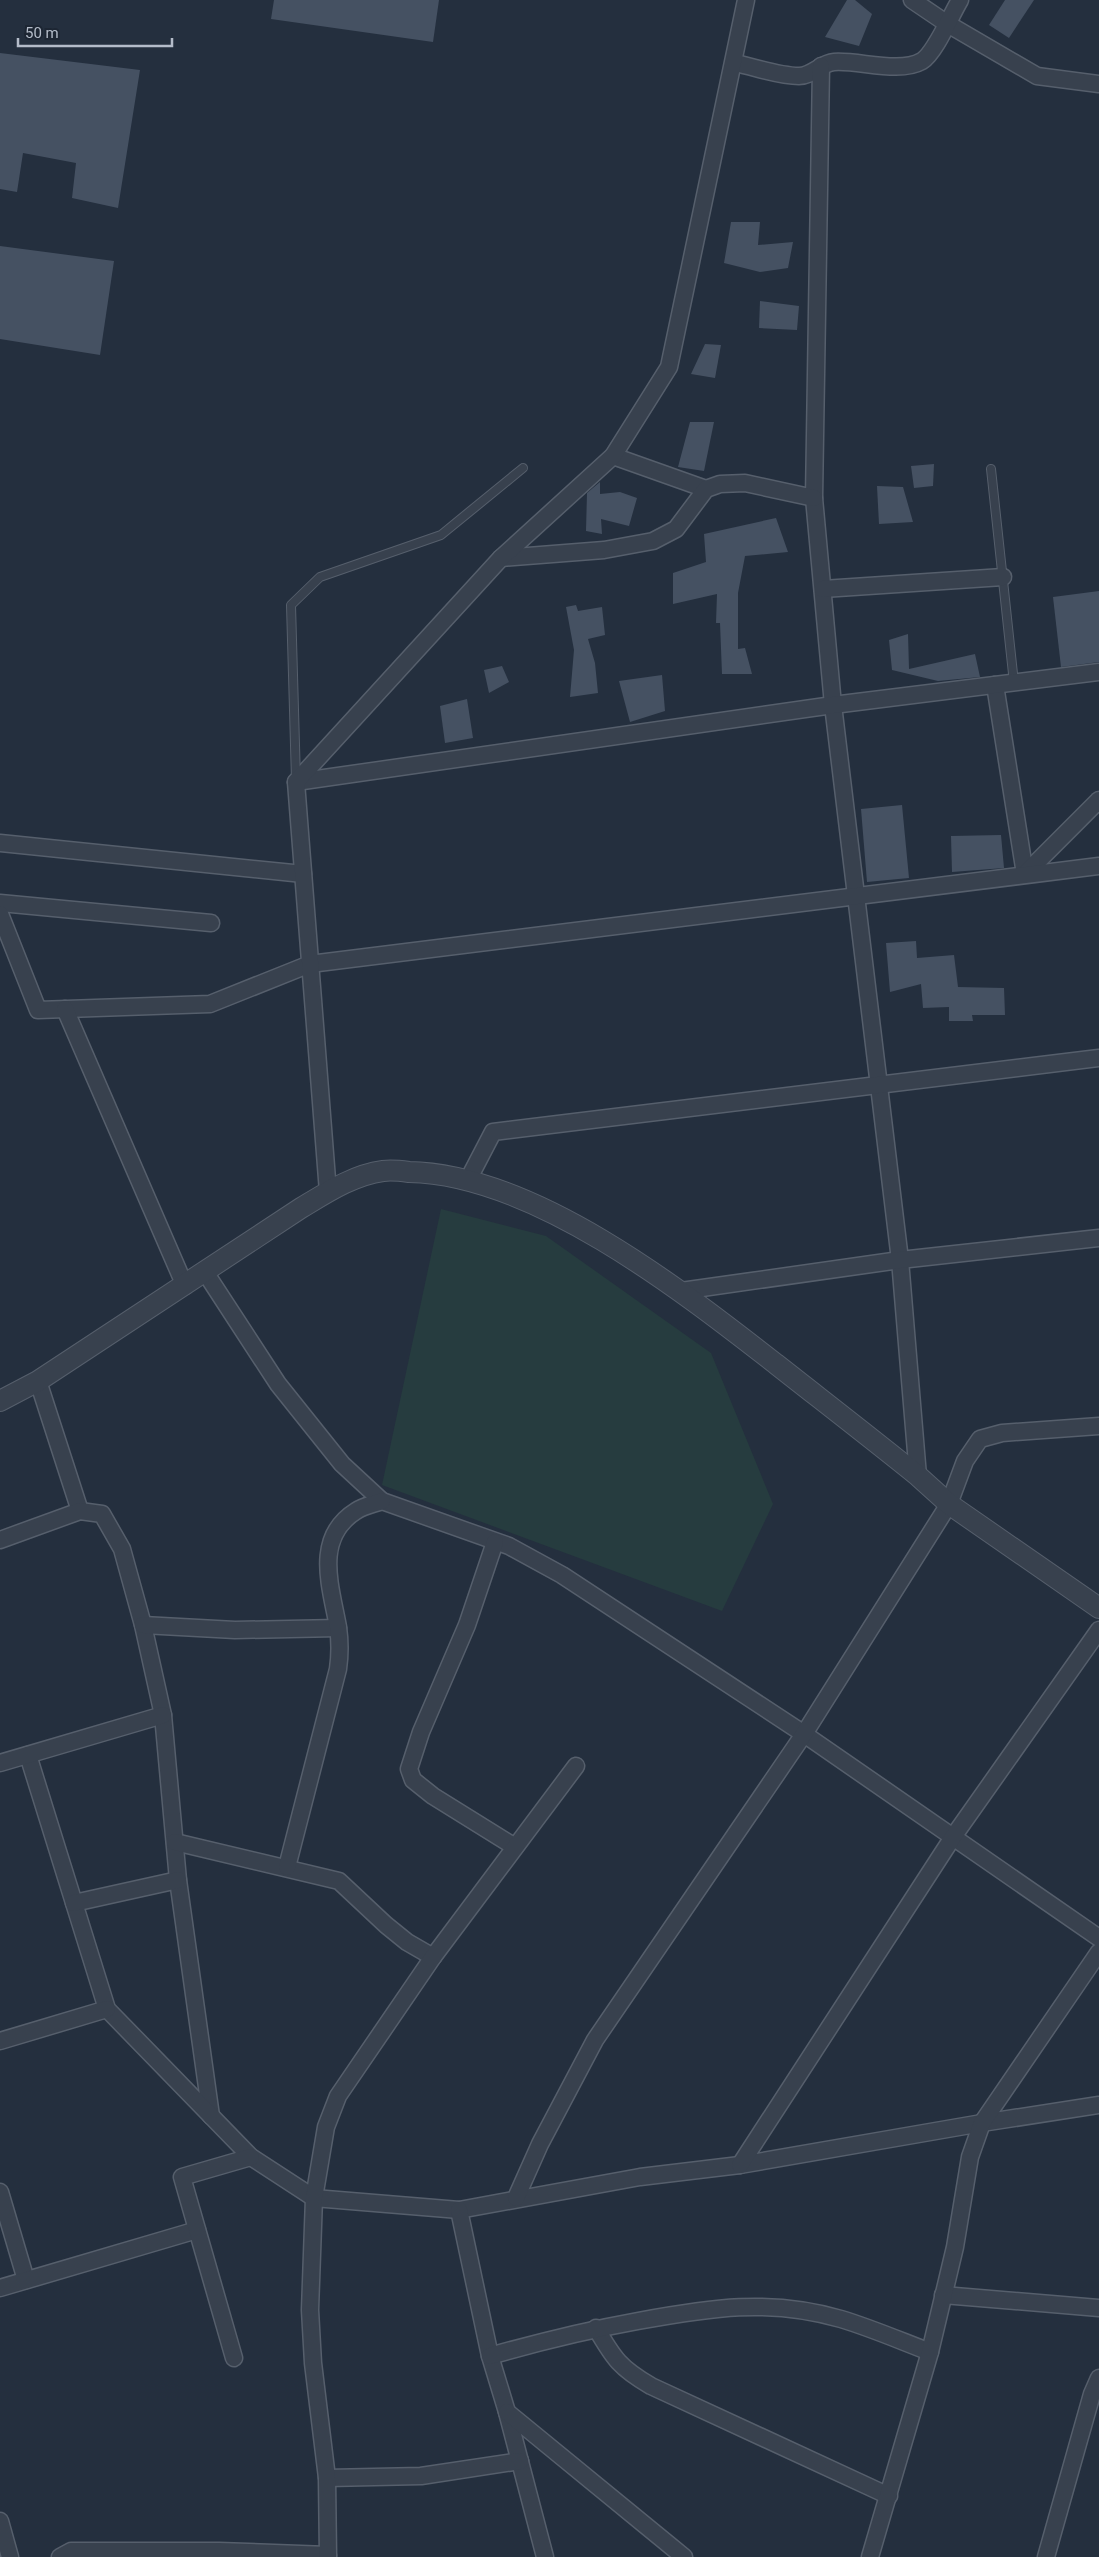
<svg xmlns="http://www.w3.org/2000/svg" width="1099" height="2557" viewBox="0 0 1099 2557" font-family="Roboto,sans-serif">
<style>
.green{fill:#263c3f}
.building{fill:#455162}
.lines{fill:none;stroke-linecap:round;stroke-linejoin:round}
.service-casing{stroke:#565f6c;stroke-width:10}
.minor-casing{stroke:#565f6c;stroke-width:19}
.tertiary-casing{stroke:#565f6c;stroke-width:22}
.service{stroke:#38414e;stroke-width:8}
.minor{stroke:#38414e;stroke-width:16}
.tertiary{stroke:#38414e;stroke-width:20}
</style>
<rect width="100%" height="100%" fill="#242f3e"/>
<path class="green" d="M441,1209L546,1236L711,1353L773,1504L722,1611L382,1485Z"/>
<g class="building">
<path d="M274,0H439L433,42L271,19Z"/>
<path d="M847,0H855L872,14L859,46L825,37Z"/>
<path d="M1005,0H1034L1009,38L989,25Z"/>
<path d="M0,53L140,70L118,208L72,198L76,163L23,153L17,192L0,189Z"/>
<path d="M731,222H760L758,245L793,242L788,268L760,272L724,263Z"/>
<path d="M0,246L114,261L100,355L0,339Z"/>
<path d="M760,301L799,306L797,330L759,328Z"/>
<path d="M705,344L721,345L715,378L691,374Z"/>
<path d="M690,422H714L704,471L678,467Z"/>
<path d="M934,464L933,486L914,488L911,466Z"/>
<path d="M600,482V494L620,492L637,498L629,526L601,519L602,534L586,531L587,493Z"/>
<path d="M877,486L903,487L913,522L879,524Z"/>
<path d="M776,518L788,552L745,556L738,593V649L745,648L752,674H722L720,623H716L717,594L673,604V573L706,562L704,534Z"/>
<path d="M1099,591V662L1061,667L1053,597Z"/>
<path d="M576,605L578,611L602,607L605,635L588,639L595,663L598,693L570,697L574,650L566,607Z"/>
<path d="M908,634L909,669L975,654L980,677L938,681L892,670L889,640Z"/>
<path d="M502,666L509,682L489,693L484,670Z"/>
<path d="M662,675L665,711L630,722L619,681Z"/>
<path d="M467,699L473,738L445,743L440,706Z"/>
<path d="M902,805L909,878L867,882L861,809Z"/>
<path d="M1001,835L1004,868L952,872L951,836Z"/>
<path d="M916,941L917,958L954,955L958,987L1004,988L1005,1015H972L973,1021H949V1007L923,1008L921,984L890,992L886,943Z"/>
</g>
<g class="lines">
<g class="service-casing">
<g id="service">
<path d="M991,469L1014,683"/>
<path d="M296,780L291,605L320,577L441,535L523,468"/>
</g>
</g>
<g class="minor-casing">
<g id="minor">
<path d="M912,0L946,23L1037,76L1099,84"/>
<path d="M735,63C755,67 778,76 799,76C812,76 821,63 834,62C859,60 899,74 922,61C935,53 951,15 960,0"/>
<path d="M821,66L814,498L833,705L900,1260L918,1476"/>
<path d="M613,456L706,489"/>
<path d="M501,558L604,550L653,541L676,529L706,489L720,484L745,483L814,498"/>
<path d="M823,589L1003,577"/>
<path d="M995,685L1025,874"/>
<path d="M296,782L833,705L1099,672"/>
<path d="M0,843L303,874"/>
<path d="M1025,874L1099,800"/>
<path d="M0,903L211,923"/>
<path d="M0,914L38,1010L210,1004L310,964L1099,866"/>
<path d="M65,1009L185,1286"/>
<path d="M468,1180L493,1132L1099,1058"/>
<path d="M328,1192L296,782L501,558L613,456L669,367L746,0"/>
<path d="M205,1272L278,1384L342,1464L382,1501L509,1546L562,1575L804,1734L1099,1938"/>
<path d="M681,1291L900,1260L1099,1238"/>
<path d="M38,1381L80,1511"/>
<path d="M0,1540L80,1511L102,1514L122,1549L143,1625L163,1715L178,1880L211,2116"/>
<path d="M495,1542L467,1625L421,1732L409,1769L413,1780L433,1796L515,1847"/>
<path d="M143,1625L235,1630L338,1628"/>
<path d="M28,1755L107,2009L251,2157L314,2198L459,2210L640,2177L740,2165L982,2123L1099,2105"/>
<path d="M0,1763L163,1715"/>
<path d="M175,1842L339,1881L386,1925L407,1942L433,1957"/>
<path d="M287,1867L338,1669C340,1655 340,1641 338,1627C331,1587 313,1538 356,1511C363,1506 374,1504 382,1501"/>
<path d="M74,1903L178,1880"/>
<path d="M0,2041L107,2009"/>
<path d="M740,2165L953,1837L1099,1630"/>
<path d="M0,2192L26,2280"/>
<path d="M516,2198L540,2144L595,2040L804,1734L949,1504L965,1461L980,1439L1002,1433L1099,1426"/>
<path d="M459,2210L490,2356L507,2412L545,2557"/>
<path d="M0,2288L197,2230"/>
<path d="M943,2295L1099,2308"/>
<path d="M596,2328C614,2359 620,2368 651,2386L889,2496"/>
<path d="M490,2356C539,2342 588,2330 638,2321C709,2308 769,2298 841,2319C871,2328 901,2341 930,2352"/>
<path d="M234,2358L182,2177L251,2157"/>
<path d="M507,2412L684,2557"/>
<path d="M327,2478L421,2476L520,2461"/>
<path d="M0,2521L10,2557"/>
<path d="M60,2557L71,2551H219L328,2555"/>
<path d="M328,2557L327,2478L313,2363L310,2310L314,2198L326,2127L338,2096L433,1957L576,1766"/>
<path d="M870,2557L930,2352L955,2247L970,2157L982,2123L1099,1952"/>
<path d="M1046,2557L1092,2394L1099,2378"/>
</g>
</g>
<g class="tertiary-casing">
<path id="tertiary" d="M0,1401L38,1381L301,1208C326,1193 353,1175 383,1171C391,1170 401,1171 409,1172C533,1174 681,1290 776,1364C823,1401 871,1438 918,1476L949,1504L1099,1608"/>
</g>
<use href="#service" class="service"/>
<use href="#minor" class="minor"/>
<use href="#tertiary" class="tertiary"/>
</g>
<path d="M18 38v8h154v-8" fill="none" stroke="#b4bcc9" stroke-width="2.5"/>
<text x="25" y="38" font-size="15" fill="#b4bcc9" stroke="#1d2633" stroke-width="4" paint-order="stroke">50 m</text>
</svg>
